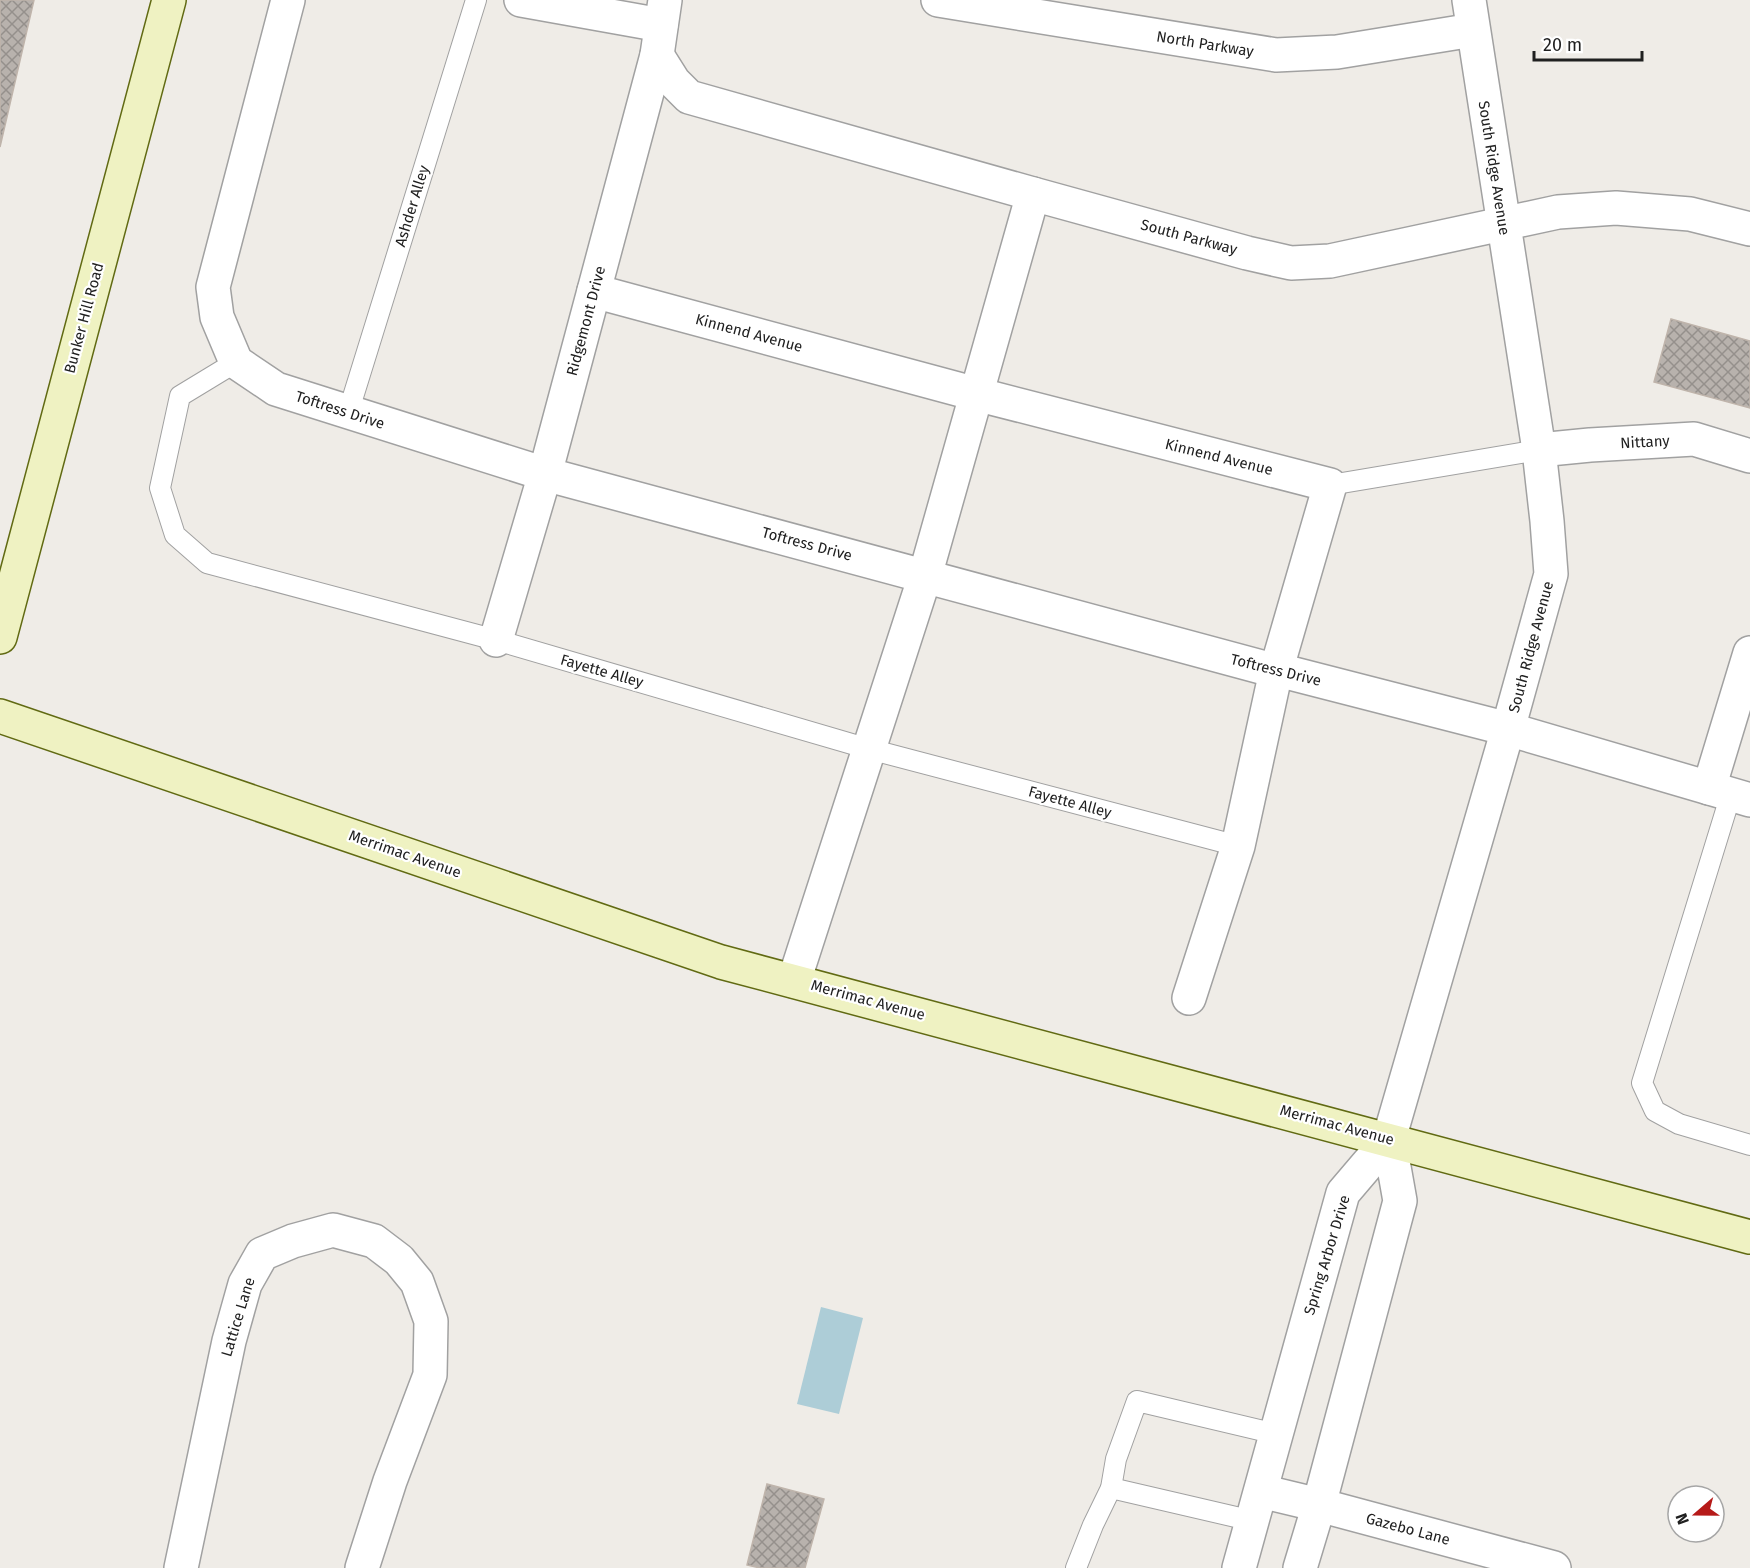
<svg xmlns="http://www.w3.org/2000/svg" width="1750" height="1568" viewBox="0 0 1750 1568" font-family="'Fira Sans',sans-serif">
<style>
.water{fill:#adcdd7}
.building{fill:url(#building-cross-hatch);stroke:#bfb4ab;stroke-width:1.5}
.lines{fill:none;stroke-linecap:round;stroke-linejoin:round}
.lane-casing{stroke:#a1a1a1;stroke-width:22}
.street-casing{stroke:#a1a1a1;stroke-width:36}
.secondary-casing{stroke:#616a13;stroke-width:36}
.lane{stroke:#fff;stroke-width:20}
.street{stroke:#fff;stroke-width:33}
.secondary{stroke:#eff2c2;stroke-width:33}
.labels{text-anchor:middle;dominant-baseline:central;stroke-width:4.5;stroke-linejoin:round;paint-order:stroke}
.street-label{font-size:15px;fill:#202020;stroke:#fff}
</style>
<defs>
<pattern id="building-cross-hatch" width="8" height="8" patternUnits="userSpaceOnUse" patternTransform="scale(1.5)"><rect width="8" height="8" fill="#b8b2ad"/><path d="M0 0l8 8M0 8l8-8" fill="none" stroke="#95908c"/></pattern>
</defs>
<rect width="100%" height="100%" fill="#efece7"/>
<path class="water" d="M821,1307L863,1318L839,1414L797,1404Z"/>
<g class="building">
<path d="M0,0H34L0,147Z"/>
<path d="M1671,319L1750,341V408L1654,382Z"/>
<path d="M767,1484L824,1499L805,1568H760L747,1565Z"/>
</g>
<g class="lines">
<g class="lane-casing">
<g id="lane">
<path d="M236,362L180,396L160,488L175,535L207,563L496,640L869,749L1238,846"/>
<path d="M348,413L476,0"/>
<path d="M1330,485L1539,450"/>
<path d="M1731,794L1642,1083L1655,1111L1679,1124L1750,1145"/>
<path d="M1111,1488L1253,1521"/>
<path d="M1076,1568L1093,1525L1111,1488L1116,1459L1137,1401L1276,1434"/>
</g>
</g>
<g class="street-casing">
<g id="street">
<path d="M288,0L213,287L217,317L236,362L276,389L545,474L1276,671L1290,673L1508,729L1750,800"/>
<path d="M521,0L661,25"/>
<path d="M938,0L1276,55L1337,52L1473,30"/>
<path d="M657,55L674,82L689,97L1033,194L1247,253L1291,263L1330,261L1558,212L1616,208L1690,214L1750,229"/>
<path d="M594,291L976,394L1330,485L1276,671L1238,846L1189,998"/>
<path d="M1539,450L1590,445L1694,439L1750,456"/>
<path d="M496,640L545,474L657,55L665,0"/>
<path d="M1709,788L1750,653"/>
<path d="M794,981L925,576L1033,194"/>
<path d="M1261,1491L1319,1505L1554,1568"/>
<path d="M181,1568L229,1341L245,1284L262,1254L293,1241L333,1230L374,1241L399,1260L417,1282L431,1321L430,1375L390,1481L362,1568"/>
<path d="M1239,1568L1343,1193L1389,1139L1508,729L1551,574L1547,521L1539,450L1469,0"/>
<path d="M1300,1568L1319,1505L1400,1201L1389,1139"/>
</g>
</g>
<g class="secondary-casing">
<g id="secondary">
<path d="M0,637L169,0"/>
<path d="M0,716L721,962L1750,1237"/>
</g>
</g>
<use href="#lane" class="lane"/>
<use href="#street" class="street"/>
<use href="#secondary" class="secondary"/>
</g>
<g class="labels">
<g class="street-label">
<text transform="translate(1205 44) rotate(9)">North Parkway</text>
<text transform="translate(1494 168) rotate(81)">South Ridge Avenue</text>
<text transform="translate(412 206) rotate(-73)">Ashder Alley</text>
<text transform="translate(1189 237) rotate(15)">South Parkway</text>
<text transform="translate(84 318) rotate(-75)">Bunker Hill Road</text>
<text transform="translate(586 321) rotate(-75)">Ridgemont Drive</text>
<text transform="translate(749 333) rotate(15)">Kinnend Avenue</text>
<text transform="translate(340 410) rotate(18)">Toftress Drive</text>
<text transform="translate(1645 442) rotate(-3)">Nittany</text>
<text transform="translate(1219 457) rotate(14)">Kinnend Avenue</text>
<text transform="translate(807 544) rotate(15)">Toftress Drive</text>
<text transform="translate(1531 647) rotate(-75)">South Ridge Avenue</text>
<text transform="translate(1276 670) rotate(14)">Toftress Drive</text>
<text transform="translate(602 671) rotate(16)">Fayette Alley</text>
<text transform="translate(1070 802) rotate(15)">Fayette Alley</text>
<text transform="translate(405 854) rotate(19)">Merrimac Avenue</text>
<text transform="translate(868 1000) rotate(15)">Merrimac Avenue</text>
<text transform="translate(1337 1125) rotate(15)">Merrimac Avenue</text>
<text transform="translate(1327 1255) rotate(-73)">Spring Arbor Drive</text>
<text transform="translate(238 1317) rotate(-73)">Lattice Lane</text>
<text transform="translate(1408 1529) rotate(15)">Gazebo Lane</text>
</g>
</g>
<g transform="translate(1696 1514) rotate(250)"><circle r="28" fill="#ffffff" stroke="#a6a6a6" stroke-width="1.5"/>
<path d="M0-4.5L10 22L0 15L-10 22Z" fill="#b61a19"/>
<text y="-9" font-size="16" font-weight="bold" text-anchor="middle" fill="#202020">N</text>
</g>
<path d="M1534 51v9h108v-9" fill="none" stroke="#202020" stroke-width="3"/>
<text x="1543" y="51" font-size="18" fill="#202020" stroke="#ffffff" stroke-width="4.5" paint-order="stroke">20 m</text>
</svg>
